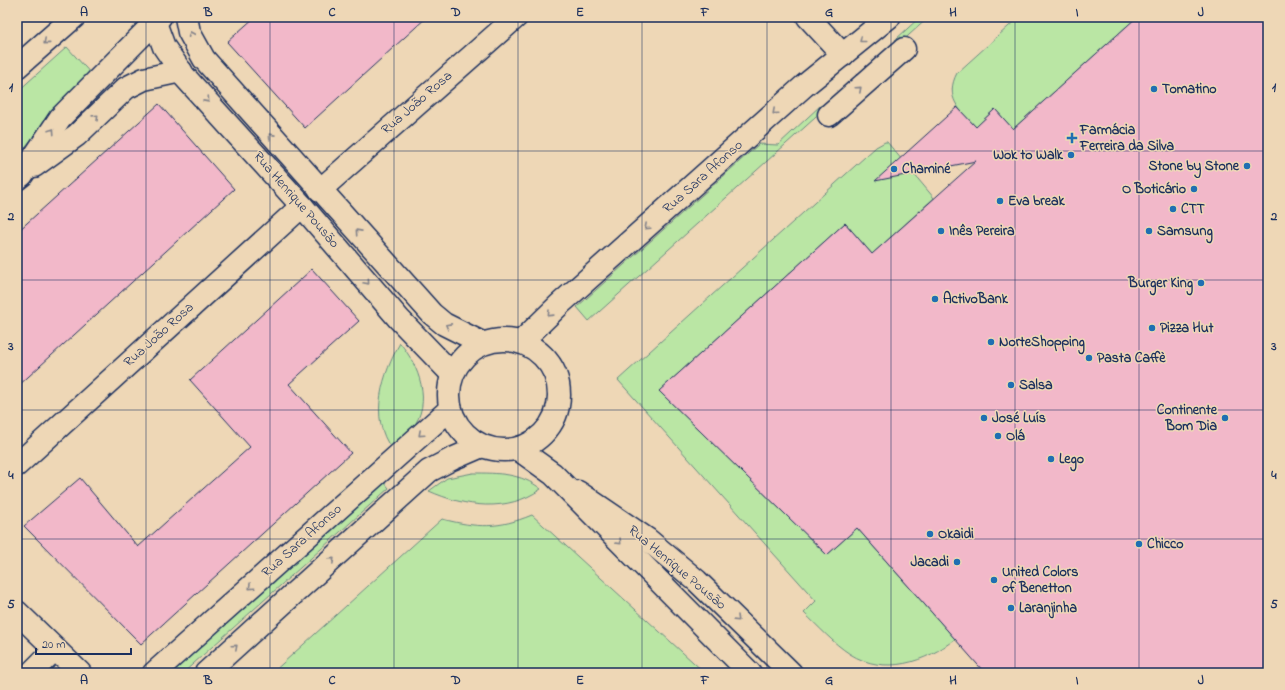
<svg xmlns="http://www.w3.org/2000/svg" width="1285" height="690" viewBox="0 0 1285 690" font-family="'Indie Flower',sans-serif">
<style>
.green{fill:#bae6a4;stroke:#6a8a81}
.building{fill:#f2b8c9;stroke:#1b2f5e}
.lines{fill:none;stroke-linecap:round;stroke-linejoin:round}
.street-casing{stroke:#1b2f5e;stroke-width:25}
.secondary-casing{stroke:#1b2f5e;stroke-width:25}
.street{stroke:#eed7b6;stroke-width:22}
.secondary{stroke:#eed7b6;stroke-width:22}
.oneway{stroke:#84838a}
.grid{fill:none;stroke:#1b2f5e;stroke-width:1;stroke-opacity:0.55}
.poi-dot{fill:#1f6fb2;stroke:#eed7b6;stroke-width:1.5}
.labels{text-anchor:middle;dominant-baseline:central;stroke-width:3;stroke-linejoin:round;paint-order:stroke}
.poi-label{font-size:14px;font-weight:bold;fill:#1b2f5e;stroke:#eed7b6;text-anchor:start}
.street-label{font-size:14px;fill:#1b2f5e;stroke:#eed7b6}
.neatline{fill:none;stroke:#1b2f5e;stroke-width:1.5}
.grid-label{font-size:13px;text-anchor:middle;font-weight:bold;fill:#1b2f5e}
</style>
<rect width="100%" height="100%" fill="#eed7b6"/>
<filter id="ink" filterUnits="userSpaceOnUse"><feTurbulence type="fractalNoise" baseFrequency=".025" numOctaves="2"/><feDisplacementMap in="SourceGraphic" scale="8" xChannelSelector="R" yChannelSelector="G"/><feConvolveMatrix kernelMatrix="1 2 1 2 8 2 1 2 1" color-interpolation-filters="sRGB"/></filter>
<g filter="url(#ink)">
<g class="green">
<path d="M920,17H929L899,44L895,40Z"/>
<path d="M1019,17H1137L1013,129L995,109L976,127C960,110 944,98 957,73Z"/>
<path d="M67,47L93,76L40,129L17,157V92Z"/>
<path d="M821,105L825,109L589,321L577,307L759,144L778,145Z"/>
<path d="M885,142H887L934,198L872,254L845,223L659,391L827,555L857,528L955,639C926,662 885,676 850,654C833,643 819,627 804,613L816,601L618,380L876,147Z"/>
<path d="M400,343C419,366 433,402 412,429C407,436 399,442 392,449C368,418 383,373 400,343Z"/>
<path d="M473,473C498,473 521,473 541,489C507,513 465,507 429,491L447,478Z"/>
<path d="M384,482L389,488L183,673H172Z"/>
<path d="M532,515L705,673H272L442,519C478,528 498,529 532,515Z"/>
</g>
<g class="building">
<path d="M255,17H427L305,128L227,42Z"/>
<path d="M1137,17H1268V673H985L857,528L827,555L659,391L845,223L872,254L976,161L875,181L957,107L976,127L995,109L1013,129Z"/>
<path d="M159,104L234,189L17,387V232Z"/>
<path d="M312,269L359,321L289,384L351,453L141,644L24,526L80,478L138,547L250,447L190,380Z"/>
</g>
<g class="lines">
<g class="street-casing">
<g id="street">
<path d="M808,17L843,55"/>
<path d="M829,115L904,49"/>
<path d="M320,190L516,17"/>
<path d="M521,342L560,304L804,86L889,17"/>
<path d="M17,465L302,206"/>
<path d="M578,492L647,539L697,581L791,673"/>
<path d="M31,673L55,649"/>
<path d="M154,673L450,409"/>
<path d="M206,673L429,471L452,459L482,446"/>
</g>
</g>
<g class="secondary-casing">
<g id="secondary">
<path d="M153,17L164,47L184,76L302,206L399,319L452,374"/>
<path d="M186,17L189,32L204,59L432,314L444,324L482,343"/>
<path d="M17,67L74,17"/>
<path d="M34,166L77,135L126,88L144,79L181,71"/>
<path d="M17,179L22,175L60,118L160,17"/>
<circle cx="504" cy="395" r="55"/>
<path d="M518,449L553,474L750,673"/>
<path d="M17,612L80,673"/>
</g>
</g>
<use href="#street" class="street"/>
<use href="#secondary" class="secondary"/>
</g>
<defs><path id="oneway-chevron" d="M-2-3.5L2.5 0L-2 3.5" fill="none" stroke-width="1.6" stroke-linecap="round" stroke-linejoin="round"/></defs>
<g class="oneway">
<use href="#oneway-chevron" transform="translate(191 34) rotate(-113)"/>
<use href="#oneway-chevron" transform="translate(862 40) rotate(141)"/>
<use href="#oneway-chevron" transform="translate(46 42) rotate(139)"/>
<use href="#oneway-chevron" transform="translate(859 89) rotate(-42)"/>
<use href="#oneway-chevron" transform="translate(207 100) rotate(48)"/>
<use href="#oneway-chevron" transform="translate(775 112) rotate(138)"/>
<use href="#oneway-chevron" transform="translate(96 117) rotate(-44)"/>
<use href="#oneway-chevron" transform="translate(52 131) rotate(-56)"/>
<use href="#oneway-chevron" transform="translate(271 136) rotate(-132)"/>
<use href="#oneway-chevron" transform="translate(647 227) rotate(138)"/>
<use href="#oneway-chevron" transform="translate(358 232) rotate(-132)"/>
<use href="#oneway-chevron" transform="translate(367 282) rotate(49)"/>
<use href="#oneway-chevron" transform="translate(550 314) rotate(136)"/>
<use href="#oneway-chevron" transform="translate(448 326) rotate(-151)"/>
<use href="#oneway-chevron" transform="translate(421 434) rotate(138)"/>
<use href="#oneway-chevron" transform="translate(619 542) rotate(45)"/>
<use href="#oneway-chevron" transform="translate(332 560) rotate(-42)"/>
<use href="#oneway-chevron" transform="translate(251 587) rotate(138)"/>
<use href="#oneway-chevron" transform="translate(737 619) rotate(44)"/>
<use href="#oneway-chevron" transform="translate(235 647) rotate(-42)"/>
</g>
</g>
<path class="grid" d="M146,17V673M270,17V673M394,17V673M518,17V673M642,17V673M767,17V673M891,17V673M1015,17V673M1139,17V673M17,151H1268M17,280H1268M17,410H1268M17,539H1268"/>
<g class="poi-dot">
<circle cx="1154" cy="89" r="4"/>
<path d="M1070 132h4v4h4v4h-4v4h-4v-4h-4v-4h4z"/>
<circle cx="1071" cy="155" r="4"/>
<circle cx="1247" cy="166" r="4"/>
<circle cx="894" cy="169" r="4"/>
<circle cx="1194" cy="189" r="4"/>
<circle cx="1000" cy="201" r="4"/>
<circle cx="1173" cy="209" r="4"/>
<circle cx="941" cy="231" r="4"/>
<circle cx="1149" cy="231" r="4"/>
<circle cx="1201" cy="283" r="4"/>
<circle cx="935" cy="299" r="4"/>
<circle cx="1152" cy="328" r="4"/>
<circle cx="991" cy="342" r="4"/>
<circle cx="1089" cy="358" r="4"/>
<circle cx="1011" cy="385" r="4"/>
<circle cx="984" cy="418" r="4"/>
<circle cx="1225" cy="418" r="4"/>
<circle cx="998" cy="436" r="4"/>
<circle cx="1051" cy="459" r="4"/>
<circle cx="930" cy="534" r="4"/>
<circle cx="1139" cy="544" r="4"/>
<circle cx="957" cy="562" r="4"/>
<circle cx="994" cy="580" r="4"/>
<circle cx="1011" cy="608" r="4"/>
</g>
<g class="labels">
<g class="poi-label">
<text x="1162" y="89">Tomatino</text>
<text x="1080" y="130">Farmácia<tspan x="1080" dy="16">Ferreira da Silva</tspan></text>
<text x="1063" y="155" text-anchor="end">Wok to Walk</text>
<text x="1239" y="166" text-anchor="end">Stone by Stone</text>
<text x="902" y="169">Chaminé</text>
<text x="1186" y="189" text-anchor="end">O Boticário</text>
<text x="1008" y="201">Eva break</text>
<text x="1181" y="209">CTT</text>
<text x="949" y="231">Inês Pereira</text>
<text x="1157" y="231">Samsung</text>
<text x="1193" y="283" text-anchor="end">Burger King</text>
<text x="943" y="299">ActivoBank</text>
<text x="1160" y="328">Pizza Hut</text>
<text x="999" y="342">NorteShopping</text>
<text x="1097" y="358">Pasta Caffè</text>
<text x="1019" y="385">Salsa</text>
<text x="1217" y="410" text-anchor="end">Continente<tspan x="1217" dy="16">Bom Dia</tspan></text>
<text x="992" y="418">José Luís</text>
<text x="1006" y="436">Olá</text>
<text x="1059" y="459">Lego</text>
<text x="938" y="534">Okaidi</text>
<text x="1147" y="544">Chicco</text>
<text x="949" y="562" text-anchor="end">Jacadi</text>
<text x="1002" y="572">United Colors<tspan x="1002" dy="16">of Benetton</tspan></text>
<text x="1019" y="608">Laranjinha</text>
</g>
<g class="street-label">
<text transform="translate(417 103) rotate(-41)">Rua João Rosa</text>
<text transform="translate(703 177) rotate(-42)">Rua Sara Afonso</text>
<text transform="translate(296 200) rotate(49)">Rua Henrique Pousão</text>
<text transform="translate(159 335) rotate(-42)">Rua João Rosa</text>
<text transform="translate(302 541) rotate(-42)">Rua Sara Afonso</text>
<text transform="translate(677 568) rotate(40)">Rua Henrique Pousão</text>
</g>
</g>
<rect width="1285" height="690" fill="none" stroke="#eed7b6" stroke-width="44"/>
<path d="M36 648v6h95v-6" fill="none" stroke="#1b2f5e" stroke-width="2"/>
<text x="42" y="648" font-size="12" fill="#1b2f5e" stroke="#eed7b6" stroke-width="3" paint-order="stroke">20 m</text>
<rect x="22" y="22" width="1241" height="646" class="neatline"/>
<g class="grid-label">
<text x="84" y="16">A</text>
<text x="208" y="16">B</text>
<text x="332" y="16">C</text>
<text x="456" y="16">D</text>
<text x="580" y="16">E</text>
<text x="705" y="16">F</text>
<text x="829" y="16">G</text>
<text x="953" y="16">H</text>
<text x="1077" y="16">I</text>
<text x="1201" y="16">J</text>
<text x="11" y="91">1</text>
<text x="1274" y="91">1</text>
<text x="11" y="220">2</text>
<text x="1274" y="220">2</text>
<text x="11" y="350">3</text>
<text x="1274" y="350">3</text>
<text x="11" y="479">4</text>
<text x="1274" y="479">4</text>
<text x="11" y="608">5</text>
<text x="1274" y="608">5</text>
<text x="84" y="684">A</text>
<text x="208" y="684">B</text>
<text x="332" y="684">C</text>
<text x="456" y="684">D</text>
<text x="580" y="684">E</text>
<text x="705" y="684">F</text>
<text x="829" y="684">G</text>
<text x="953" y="684">H</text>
<text x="1077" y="684">I</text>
<text x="1201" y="684">J</text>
</g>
</svg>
